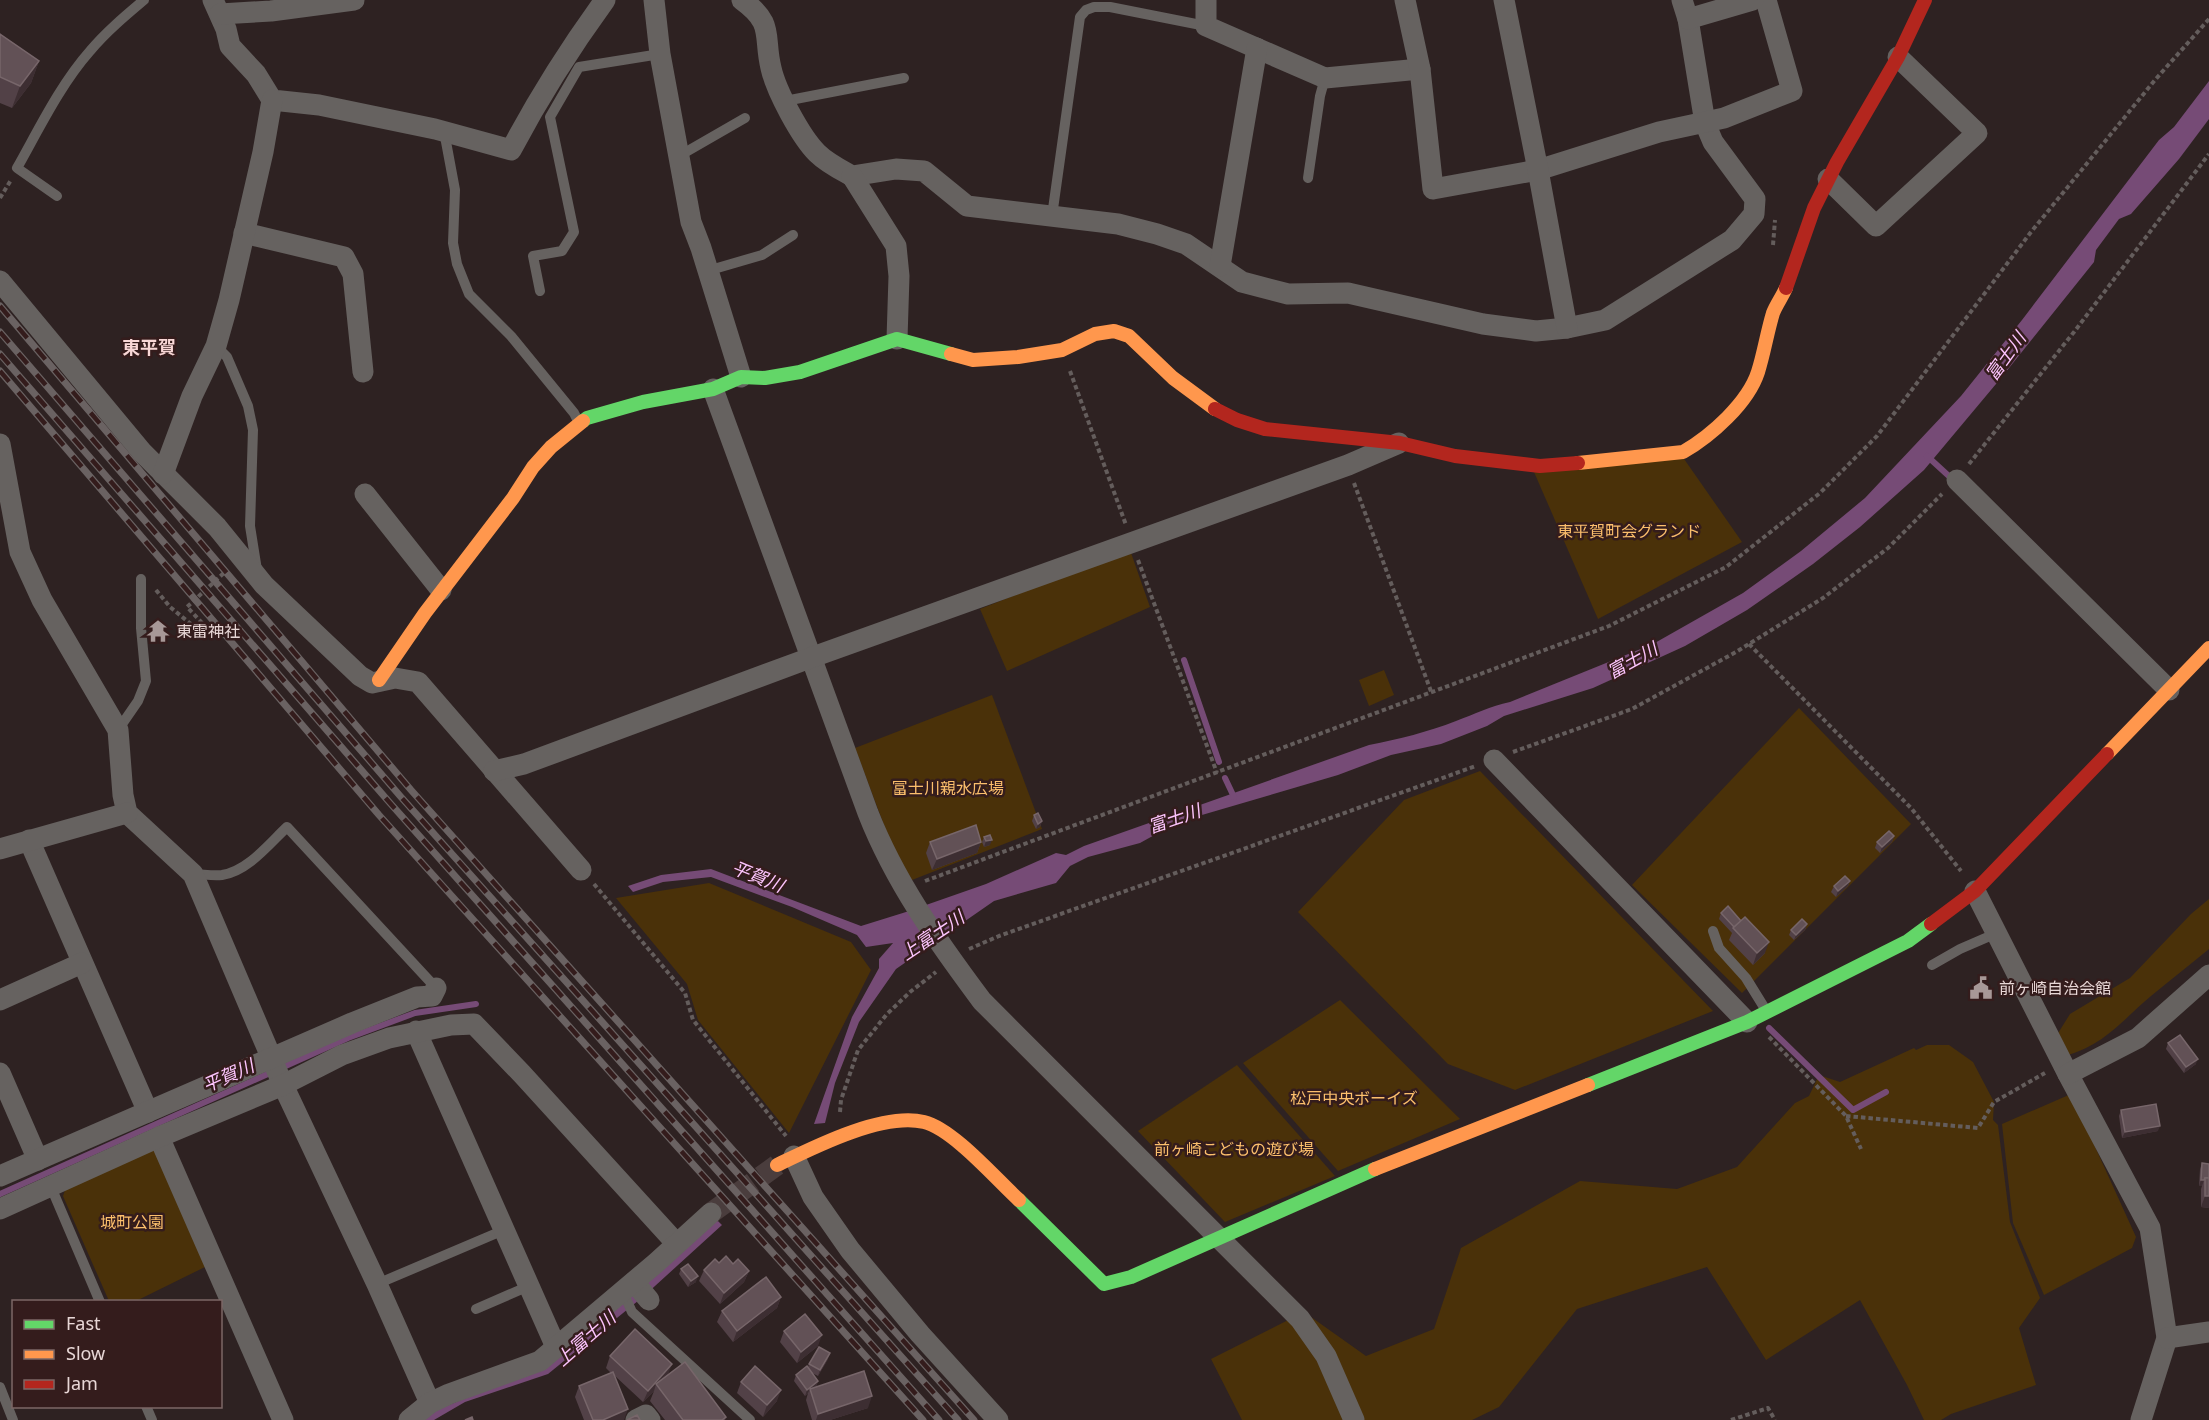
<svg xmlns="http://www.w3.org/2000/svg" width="2209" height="1420" viewBox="0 0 2209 1420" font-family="'Noto Sans','Noto Sans JP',sans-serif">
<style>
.green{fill:#4a3109}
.water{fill:#764b76}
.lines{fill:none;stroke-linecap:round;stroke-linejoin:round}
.stream{stroke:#764b76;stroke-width:6}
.street-tunnel{stroke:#4a3d3d;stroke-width:21;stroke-dasharray:21 10;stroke-linecap:butt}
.path{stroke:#645d5c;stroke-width:4;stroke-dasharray:4.5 3;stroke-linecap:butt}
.lane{stroke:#666260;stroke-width:10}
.street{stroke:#666260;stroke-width:21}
.fast{stroke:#63d668;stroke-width:14}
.slow{stroke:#ff974d;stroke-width:14}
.jam{stroke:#b3261e;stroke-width:14}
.rail-casing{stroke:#6a6262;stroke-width:7}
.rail{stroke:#341c1c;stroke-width:4.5;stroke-dasharray:14;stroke-linecap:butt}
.wall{fill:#524147}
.shaded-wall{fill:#3d2e32}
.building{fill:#625156;stroke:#77666a;stroke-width:1.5}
.labels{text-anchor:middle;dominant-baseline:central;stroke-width:5;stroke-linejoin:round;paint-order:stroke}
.park-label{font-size:16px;fill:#fcbf6c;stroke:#341c1c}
.poi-label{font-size:16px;fill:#e8d7d6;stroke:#341c1c;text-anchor:start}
.neighbourhood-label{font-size:18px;font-weight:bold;fill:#f8d7d6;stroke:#341c1c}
.water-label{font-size:18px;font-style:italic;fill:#fdc5fe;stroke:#341c1c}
</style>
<rect width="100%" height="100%" fill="#2e2222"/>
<g class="green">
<path d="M1682,456L1742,542L1598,619L1534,472Z"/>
<path d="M1130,550L1150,607L1007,671L980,609Z"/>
<path d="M1384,670L1394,695L1369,706L1359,680Z"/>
<path d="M992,695L1042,829L912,880L893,849L855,748Z"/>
<path d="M1799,708L1911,824L1742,993L1632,885Z"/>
<path d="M1480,771L1713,1011L1515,1090L1448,1064L1298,912L1404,800Z"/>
<path d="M709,883L851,942L871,970L789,1133L698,1020L687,984L616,898Z"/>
<path d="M2209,899V949C2190,965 2170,980 2151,996C2120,1022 2106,1044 2065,1056L2055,1038L2070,1014L2130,978L2191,914Z"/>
<path d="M1340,1000L1460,1119L1338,1171L1243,1063Z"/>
<path d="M1927,1045H1949L1973,1062L1994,1102L1993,1120L1998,1125L2010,1222L2040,1298L2019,1328L2036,1385L1951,1414L1941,1420H1924L1907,1385L1860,1300L1766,1360L1707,1267L1577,1309L1499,1407L1472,1420H1242L1211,1359L1304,1312L1366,1356L1434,1329L1461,1248L1580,1181L1677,1189L1737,1167L1795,1103L1809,1096L1819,1075L1840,1082L1914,1048L1916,1050Z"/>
<path d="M1237,1065L1335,1176L1225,1222L1138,1131Z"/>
<path d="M2071,1094L2136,1237L2132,1248L2044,1295L2013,1223L2002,1124Z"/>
<path d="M149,1149L160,1152L207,1266L136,1301H109L63,1196L67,1185Z"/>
</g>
<g class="water">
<path d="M2209,81V119L2179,159L2131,214L2119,219L2096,250L2094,262L2001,378L1924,470L1860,527L1813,564L1747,610L1685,646L1593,688L1504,716L1487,726L1441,744L1391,755L1338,775L1178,822L1140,843L1088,857L1070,866L1056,883L994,901L896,969L859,1022L835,1083L825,1123L814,1124L852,1017L879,968V959L893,943L866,947L857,935L792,907L711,877L663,882L633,892L628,886L661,875L711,869L861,926L906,912L986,884L1056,853L1066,855L1084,846L1369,745C1399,739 1428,732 1456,721C1475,714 1490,706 1510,702L1653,644L1743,593L1801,551L1865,498L1961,396L2022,320L2159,140L2174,127Z"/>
<path d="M717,1220L722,1225L644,1296L548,1374L465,1402L434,1420H420L427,1414L512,1379Z"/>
</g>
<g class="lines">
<g class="stream">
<path d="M1927,456L1951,478"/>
<path d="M1184,660L1219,762"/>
<path d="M1225,778L1234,797"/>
<path d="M1769,1028L1853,1110L1886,1092"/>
<path d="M0,1194L348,1038L415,1013L476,1004"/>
</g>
<path class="street-tunnel" d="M711,1213L777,1165"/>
<g class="path">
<path d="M0,198L11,180"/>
<path d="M1773,245L1775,220"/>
<path d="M1070,371L1126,525"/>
<path d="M1969,464L2074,332L2209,154"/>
<path d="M1354,483L1432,694"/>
<path d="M1138,560L1217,773"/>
<path d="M156,590L170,607L197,629L204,625L187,607L226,571"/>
<path d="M1749,644L1911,808L1961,871"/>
<path d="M1513,752L1632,709L1736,652L1823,598L1888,548L1942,494"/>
<path d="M925,881L1609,626L1726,567L1820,493L1877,436L2031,232L2155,80L2209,19"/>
<path d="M594,884L685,993L693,1020L786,1136"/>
<path d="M969,949L999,936L1476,766"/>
<path d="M1769,1037L1846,1116L1861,1149"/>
<path d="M840,1112L841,1100L858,1050L887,1014L910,992L936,972"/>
<path d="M1846,1116L1978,1128L1994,1102L2045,1073"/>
<path d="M1731,1420L1768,1408L1775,1420"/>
</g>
<g class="lane">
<path d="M785,101L904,78"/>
<path d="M444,131L455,190L453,243L457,264L469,294L511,336L574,413L579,423"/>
<path d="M679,156L745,118"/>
<path d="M1308,178L1320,96L1325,78"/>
<path d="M57,196L17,168C39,129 60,85 90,51C106,32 125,16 144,0"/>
<path d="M1052,216L1080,17L1086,10L1094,7H1110L1206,26"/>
<path d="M707,271L762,255L793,235"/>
<path d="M540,291L533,256L562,251L574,232L550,117L579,67L660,54"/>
<path d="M216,346L227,357L248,406L253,430L250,526L257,570"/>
<path d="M118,730L138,701L146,681L141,628V579"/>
<path d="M193,874C202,874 212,876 222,875C248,871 269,844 287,827L436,988"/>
<path d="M1713,931L1719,948L1746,978L1767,1012"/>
<path d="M1932,965L1960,949L1997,933"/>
<path d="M51,1187L100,1302"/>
<path d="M377,1284L504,1230"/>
<path d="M623,1292L632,1312L750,1420"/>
<path d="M476,1309L529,1286"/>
<path d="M0,1387L13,1420"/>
<path d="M146,1406L152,1420"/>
</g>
<g class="street">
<path d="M213,0L226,29L230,46L256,74L272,100L319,105L435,129L511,150C539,97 570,48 605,0"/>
<path d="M654,0L660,54L691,222L701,248L741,377"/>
<path d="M742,0C775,24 763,35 771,68C776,91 801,137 817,153C827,163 841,170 852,176L896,169L924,171L967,206L1118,224L1157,234L1186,244L1242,282L1288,294L1348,293L1483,324L1536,331L1567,328L1605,320L1732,240L1754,214L1755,199L1713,142L1705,123L1688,19L1682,0"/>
<path d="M1206,0V26L1325,78L1420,69"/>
<path d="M1405,0L1420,69L1433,189L1538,170L1659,132L1724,118L1792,91L1766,0"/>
<path d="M1504,0L1538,170L1567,328"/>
<path d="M220,14L271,11L354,0"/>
<path d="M1688,19L1753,0"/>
<path d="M852,176L896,246L899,276L897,339"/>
<path d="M1828,179L1876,226L1977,133L1898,57"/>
<path d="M244,233L344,257L353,274L363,372"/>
<path d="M1220,266L1257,48"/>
<path d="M0,281L142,452L217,527L264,585L360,676L372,683L395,678L418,682L581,870"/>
<path d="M713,389L868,813C895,882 938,942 982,1001L1300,1319L1326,1356L1354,1420"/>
<path d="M0,444L20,552L42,600L118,730L123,795L127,813L193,874L283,1085L377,1284L430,1403"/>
<path d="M163,474L192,396L216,346L229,300L263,152L272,100"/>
<path d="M1957,480L2169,690"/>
<path d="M365,494L441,590"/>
<path d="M1494,760L1747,1022"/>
<path d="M494,771L524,764L810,658L1348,465L1399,443"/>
<path d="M29,840L148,1112"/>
<path d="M0,849L127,813"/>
<path d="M1975,891L2068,1074L2150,1228L2167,1338L2141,1420"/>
<path d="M0,1000L82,963"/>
<path d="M416,1031L556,1347"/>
<path d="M0,1073L38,1160"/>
<path d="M2068,1074L2138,1038L2209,975"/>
<path d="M159,1137L283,1420"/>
<path d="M794,1156L813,1197L850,1250L920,1334L998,1420"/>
<path d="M0,1176L352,1023L417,997L432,996L436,988"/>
<path d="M0,1209L159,1137L283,1085L342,1055L389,1038L451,1025L474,1024L522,1074L676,1243"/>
<path d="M634,1282L649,1300"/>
<path d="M2167,1338L2209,1332"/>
<path d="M409,1420L430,1403L449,1394L540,1361L656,1263L711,1213"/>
<path d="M636,1420L646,1415L650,1420"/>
</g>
<g class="fast">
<path d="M583,421L587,418L643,402L713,389L741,377L765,378L800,372L897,339L951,354"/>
<path d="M1588,1085L1747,1022L1908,941L1931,924"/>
<path d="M1019,1200L1104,1284L1131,1277L1375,1169"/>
</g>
<g class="slow">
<path d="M951,354L973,360L1018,357L1062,350L1095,334L1114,331L1129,336L1173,378L1215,409"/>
<path d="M1578,463L1683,452C1711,436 1748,403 1758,372C1764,353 1767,333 1773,313C1776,305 1782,297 1786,288"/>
<path d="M379,680L425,613L513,498L533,467L551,447L583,421"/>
<path d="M2107,754L2209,648"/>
<path d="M777,1165C814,1147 883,1112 924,1122C953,1129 996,1179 1019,1200"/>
<path d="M1375,1169L1588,1085"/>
</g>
<g class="jam">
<path d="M1786,288L1814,208L1837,162L1898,57L1925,0"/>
<path d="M1215,409L1237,420L1265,429L1400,443L1455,456L1540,466L1578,463"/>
<path d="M1931,924L1975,891L2107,754"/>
</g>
<g class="rail-casing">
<g id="rail">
<path d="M0,306L411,790L974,1420"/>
<path d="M0,332L401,797L958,1420"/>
<path d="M0,354L390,803L939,1420"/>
<path d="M0,371L379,815L923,1420"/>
</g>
</g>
<use href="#rail" class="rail"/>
</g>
<g class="wall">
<path d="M0,34L39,61L31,83L12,108L0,103Z"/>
<path d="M1034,815L1042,821L1040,827L1036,829L1032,821Z"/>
<path d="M1894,836L1892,842L1880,853L1875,848L1877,842Z"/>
<path d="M984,837L990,845L984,847L982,842Z"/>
<path d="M930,842H981L977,853L932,870L926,853Z"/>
<path d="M1850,881L1848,886L1836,897L1831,892L1834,886Z"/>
<path d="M1721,913L1765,953L1753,965L1729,940L1732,933L1719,919Z"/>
<path d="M1807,924L1805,930L1794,940L1789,935L1791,930Z"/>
<path d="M2168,1043L2196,1064L2184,1073L2166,1049Z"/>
<path d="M2121,1110L2158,1131L2122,1138L2119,1116Z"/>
<path d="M2202,1163L2209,1208L2201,1207V1189L2202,1186H2199L2200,1169Z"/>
<path d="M719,1263L733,1264L749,1271L744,1282L720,1304L699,1281L704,1270Z"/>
<path d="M681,1269L696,1282L688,1287L679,1274Z"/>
<path d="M781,1297L777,1308L733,1342L717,1322L722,1311Z"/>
<path d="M784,1331L818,1346L797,1363L780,1342Z"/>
<path d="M610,1356L668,1375L726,1417L725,1420H665L650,1401L654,1391L643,1402L615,1376L624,1420H584L575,1397L579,1386L611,1373L606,1368Z"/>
<path d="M828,1359L818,1376L812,1373L818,1381L816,1387L868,1408L830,1420H812L806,1400L808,1393L805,1396L794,1381L796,1375L808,1367L809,1364Z"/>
<path d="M741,1382L777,1401L763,1417L737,1393Z"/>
</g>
<g class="shaded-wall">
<path d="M39,61L31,83L12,108L20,86Z"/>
<path d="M1042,821L1040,827L1036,829L1038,824Z"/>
<path d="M1894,836L1892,842L1880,853L1882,847Z"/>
<path d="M992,840L990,845L984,847L986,841Z"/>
<path d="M981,842L977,853L932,870L937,859Z"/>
<path d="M1850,881L1848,886L1836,897L1838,891Z"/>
<path d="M1807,924L1805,930L1794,940L1796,935Z"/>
<path d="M1769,942L1765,953L1753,965L1757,953Z"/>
<path d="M2198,1059L2196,1064L2184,1073L2186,1067Z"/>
<path d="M2160,1126L2158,1131L2122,1138L2125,1132Z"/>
<path d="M2201,1180H2204L2202,1186H2199Z"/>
<path d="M2205,1196H2209V1208L2201,1207Z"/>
<path d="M749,1271L744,1282L720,1304L724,1293Z"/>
<path d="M698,1276L696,1282L688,1287L691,1281Z"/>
<path d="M781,1297L777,1308L733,1342L737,1331Z"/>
<path d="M822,1335L818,1346L797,1363L801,1352Z"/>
<path d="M830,1353L828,1359L818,1376L820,1370Z"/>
<path d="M672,1364L668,1375L656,1384L654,1391L643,1402L648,1391Z"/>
<path d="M818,1381L816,1387L810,1389L808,1393L805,1396L807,1390Z"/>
<path d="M781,1390L777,1401L763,1417L767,1405Z"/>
<path d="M872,1396L868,1408L830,1420H816L818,1414Z"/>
<path d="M628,1409L624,1420H603Z"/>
</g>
<g class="building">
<path d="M0,34L39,61L20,86L0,77Z"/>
<path d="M1038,813L1042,821L1038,824L1034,815Z"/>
<path d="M976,825L981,842L937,859L930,842Z"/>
<path d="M1889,831L1894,836L1882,847L1877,842Z"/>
<path d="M990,835L992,840L986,841L984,837Z"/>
<path d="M1845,876L1850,881L1838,891L1834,886Z"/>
<path d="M1728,906L1741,921L1734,927L1721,913Z"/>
<path d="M1745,917L1769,942L1757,953L1733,928Z"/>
<path d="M1802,919L1807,924L1796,935L1791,930Z"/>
<path d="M2180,1035L2198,1059L2186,1067L2168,1043Z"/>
<path d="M2156,1104L2160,1126L2125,1132L2121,1110Z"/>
<path d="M2202,1163L2209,1164V1178H2205L2204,1180H2201Z"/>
<rect x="2205" y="1178" width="4" height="18"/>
<path d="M726,1256L733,1264L738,1259L749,1271L724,1293L704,1270L715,1259L719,1263Z"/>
<path d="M688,1264L698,1276L691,1281L681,1269Z"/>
<path d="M766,1277L781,1297L737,1331L722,1311Z"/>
<path d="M805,1314L822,1335L801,1352L784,1331Z"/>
<path d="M635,1329L672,1364L648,1391L610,1356Z"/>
<path d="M819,1347L830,1353L820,1370L809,1364Z"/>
<path d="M685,1362L726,1417L722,1420H683L656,1384Z"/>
<path d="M755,1366L781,1390L767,1405L741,1382Z"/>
<path d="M807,1366L818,1381L807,1390L796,1375Z"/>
<path d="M864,1371L872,1396L818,1414L810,1389Z"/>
<path d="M613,1372L628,1409L603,1420H593L579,1386Z"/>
<path d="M637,1415L640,1420H627Z"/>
<path d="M472,1417L473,1420H465Z"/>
</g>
<defs>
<g id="temple-bare" transform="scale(1.8)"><path d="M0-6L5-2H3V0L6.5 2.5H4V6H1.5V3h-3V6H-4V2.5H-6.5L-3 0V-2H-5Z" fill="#a79897" stroke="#341c1c" stroke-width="2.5" paint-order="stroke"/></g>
<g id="civic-bare" transform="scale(1.8)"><path d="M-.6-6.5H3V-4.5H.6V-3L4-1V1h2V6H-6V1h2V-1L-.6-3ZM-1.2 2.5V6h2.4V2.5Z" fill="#a79897" stroke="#341c1c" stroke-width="2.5" paint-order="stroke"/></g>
</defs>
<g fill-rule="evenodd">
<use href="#temple-bare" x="158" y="631"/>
<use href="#civic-bare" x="1981" y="988"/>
</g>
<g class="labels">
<g class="park-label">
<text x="1629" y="531">東平賀町会グランド</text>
<text x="948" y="788">富士川親水広場</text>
<text x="1354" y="1098">松戸中央ボーイズ</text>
<text x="1234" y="1149">前ヶ崎こどもの遊び場</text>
<text x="132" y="1222">城町公園</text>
</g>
<g class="poi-label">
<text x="176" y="631">東雷神社</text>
<text x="1999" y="988">前ヶ崎自治会館</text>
</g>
<g class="neighbourhood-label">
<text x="149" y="347">東平賀</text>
</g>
<g class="water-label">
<text transform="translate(2005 356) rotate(-54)">富士川</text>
<text transform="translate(1632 660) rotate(-29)">富士川</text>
<text transform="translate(1174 818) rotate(-19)">富士川</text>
<text transform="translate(758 876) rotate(22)">平賀川</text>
<text transform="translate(932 935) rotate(-34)">上富士川</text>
<text transform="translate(228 1075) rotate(-24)">平賀川</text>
<text transform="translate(585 1338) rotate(-41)">上富士川</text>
</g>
</g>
<rect x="12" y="1300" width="210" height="108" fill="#341c1c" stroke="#7c6766" stroke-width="1.5"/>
<rect x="24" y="1320" width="30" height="9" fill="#63d668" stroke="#7c6766" stroke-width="1.5"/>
<text x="66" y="1330" font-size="18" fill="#e8d7d6">Fast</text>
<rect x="24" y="1350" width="30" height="9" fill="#ff974d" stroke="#7c6766" stroke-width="1.5"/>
<text x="66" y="1360" font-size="18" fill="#e8d7d6">Slow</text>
<rect x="24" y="1380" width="30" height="9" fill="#b3261e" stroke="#7c6766" stroke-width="1.5"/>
<text x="66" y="1390" font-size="18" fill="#e8d7d6">Jam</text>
</svg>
